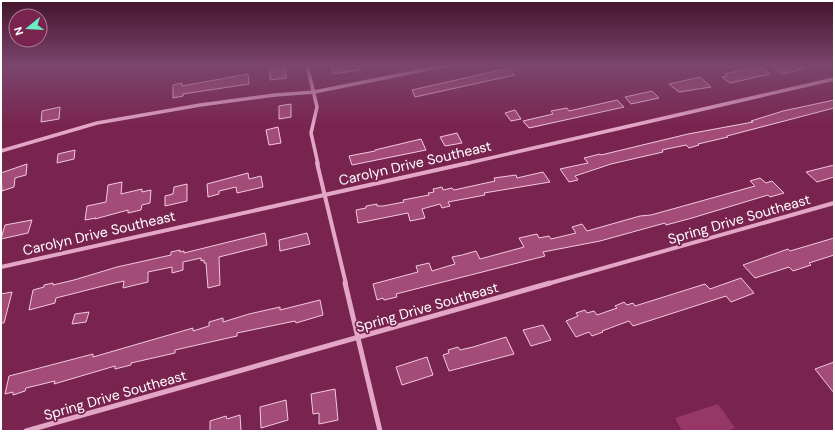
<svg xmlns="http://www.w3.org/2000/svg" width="835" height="432" viewBox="0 0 835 432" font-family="'DM Sans',sans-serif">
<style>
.green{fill:#973768}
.building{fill:#a34c77;stroke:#f3c9de}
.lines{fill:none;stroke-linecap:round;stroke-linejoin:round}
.street-far2{stroke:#e4a6c5;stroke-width:3.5}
.street-far1{stroke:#e4a6c5;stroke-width:4}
.street{stroke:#e4a6c5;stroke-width:5}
.labels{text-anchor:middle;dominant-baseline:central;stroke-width:3.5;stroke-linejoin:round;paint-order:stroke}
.street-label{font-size:14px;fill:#fff;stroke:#79244e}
</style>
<rect width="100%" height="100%" fill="#79244e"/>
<path class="green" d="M718,404L735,428L726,431H682L675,418Z"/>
<g class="building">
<path d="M331,65H359V70L334,74Z"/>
<path d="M770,65H803V69L782,74Z"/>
<path d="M759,66L770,74L730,83L722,77L727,76L725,74Z"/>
<path d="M285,67L286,78L270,80V69Z"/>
<path d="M509,68L515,75L415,97L412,90Z"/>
<path d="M248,74L249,84L183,94V96L173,98V85L182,83V86Z"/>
<path d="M700,77L711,87L679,92L669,84Z"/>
<path d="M652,91L659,98L631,104L625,97Z"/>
<path d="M617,100L624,107L529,128L523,121L553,114L551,111L567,108L569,111Z"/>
<path d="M834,100V108L727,136L728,137L698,144L699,145L689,148L686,145L662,150L663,152L611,164L575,176L578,180L569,182L560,169L588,163L584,158L600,154L601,155L688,134L753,122L751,121L783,111Z"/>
<path d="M291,104V117L279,119V106Z"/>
<path d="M60,107L59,119L41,122L42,111Z"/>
<path d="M515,110L521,119L511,121L505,113Z"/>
<path d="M278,127L281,143L269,145L266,130Z"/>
<path d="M457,133L462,143L445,146L440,137Z"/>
<path d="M421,139L426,150L352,165L349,156L375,151V150Z"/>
<path d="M75,150L74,159L57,163L58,154Z"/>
<path d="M27,164L26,175L15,178L14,187L2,191L1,173Z"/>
<path d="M834,165V177L817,182L806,172Z"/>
<path d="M543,172L550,182L484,193L485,195L448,202L450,206L442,208L440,204L422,209L425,218L410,221L408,213L358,223L356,210L366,208V206L377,204V206H383L404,202L403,200L429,195L428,193L434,192L433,189L442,187L443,190L452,188L454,190L495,181L494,178L516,175L517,178Z"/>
<path d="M248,173L249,179L261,176L263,187L237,193L236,187L219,191V194L208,197L207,184Z"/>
<path d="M760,178L766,183L772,181L784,193L770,197L768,195L692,218L666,225L665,223L600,241L543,252L545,256L396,294L397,297L384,300L383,298L377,300L373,284L418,272L416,266L429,263L432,271L455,264L452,257L462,255L476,251L480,259L524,247L519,238L537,234L539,238L549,236L551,239L576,233L572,227L582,224L587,231L640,216L651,215L755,186L750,181Z"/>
<path d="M122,182L121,194L142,189V192L151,190L150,203L142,205L141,210L128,213V210L95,219L96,218L85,220L87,206L106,202L108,185Z"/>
<path d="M187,184V201L165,206V196L173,194L174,187Z"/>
<path d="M32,220L28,233L1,239L5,225Z"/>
<path d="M265,233L267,245L219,257L220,285L208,288L206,263H204V260L201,261V258L183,262V270L172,273V267L148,272V282L123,288L124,281L115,283L56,298L55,303L29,310L33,290L44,287V285L53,283V285L74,280L117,267L171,255V252L180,250V252L184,251V253Z"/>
<path d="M307,233L310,244L280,251L279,240Z"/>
<path d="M834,238V255L809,263L811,265L793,271L789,267L755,278L743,265L788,249L790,251Z"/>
<path d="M741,278L754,293L731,302L726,296L633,326L629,321L602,331L603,332L592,336L589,332L576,337L566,321L578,316L576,313L585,310L587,313L594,311L597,315L617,308L615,306L624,302L627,305L633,303L635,306L705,284L710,289Z"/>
<path d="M12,292L4,323H1V294Z"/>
<path d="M320,300L323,315L296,323L295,321L237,333V336L175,350V353L131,363V365L115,369V366L54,384L55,381L26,388L25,391L13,395V392L5,394L9,376L93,354V357L193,328V331L209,326V322L223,318V322L249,314L280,307V310Z"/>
<path d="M89,312L86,322L72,324L75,314Z"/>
<path d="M543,325L551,340L531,346L523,330Z"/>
<path d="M506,337L514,354L449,371L443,355L449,353L448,350L458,347L460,350L473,347Z"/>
<path d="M427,357L433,375L402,385L396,367Z"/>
<path d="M834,362V393L815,369Z"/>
<path d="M335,389L338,420L319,424V413L313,414L311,394Z"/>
<path d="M286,400L288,420L261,428L260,407Z"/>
<path d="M240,415L241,431H210V421L226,416L227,419Z"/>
</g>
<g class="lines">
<g class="street-far2">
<path d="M307,65L317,107L311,133L318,164"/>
<path d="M1,151L97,123L200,105L275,95L314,92L449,65"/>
<path d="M464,164L834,79"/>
</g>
<g class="street-far1">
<path d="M317,163L346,284"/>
<path d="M1,267L468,163"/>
<path d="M547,284L834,203"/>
</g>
<g class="street">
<path d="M345,283L380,431"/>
<path d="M26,431L550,283"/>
</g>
</g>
<linearGradient id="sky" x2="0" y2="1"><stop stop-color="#43142b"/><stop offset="0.52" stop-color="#7b456e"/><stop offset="1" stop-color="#7b456e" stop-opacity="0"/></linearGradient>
<rect width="835" height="126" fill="url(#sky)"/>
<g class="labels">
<g class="street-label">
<text transform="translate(415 163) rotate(-13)">Carolyn Drive Southeast</text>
<text transform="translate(739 219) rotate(-16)">Spring Drive Southeast</text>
<text transform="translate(99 233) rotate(-13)">Carolyn Drive Southeast</text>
<text transform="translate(427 307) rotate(-16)">Spring Drive Southeast</text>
<text transform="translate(115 395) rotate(-16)">Spring Drive Southeast</text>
</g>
</g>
<rect width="835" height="432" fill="none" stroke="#ffffff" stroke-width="4"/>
<g transform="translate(28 28) rotate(252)"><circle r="19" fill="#79244e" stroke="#af7c95"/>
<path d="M0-3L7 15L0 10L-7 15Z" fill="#6aeec1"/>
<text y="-6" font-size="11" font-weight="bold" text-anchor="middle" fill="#ffffff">N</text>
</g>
</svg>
